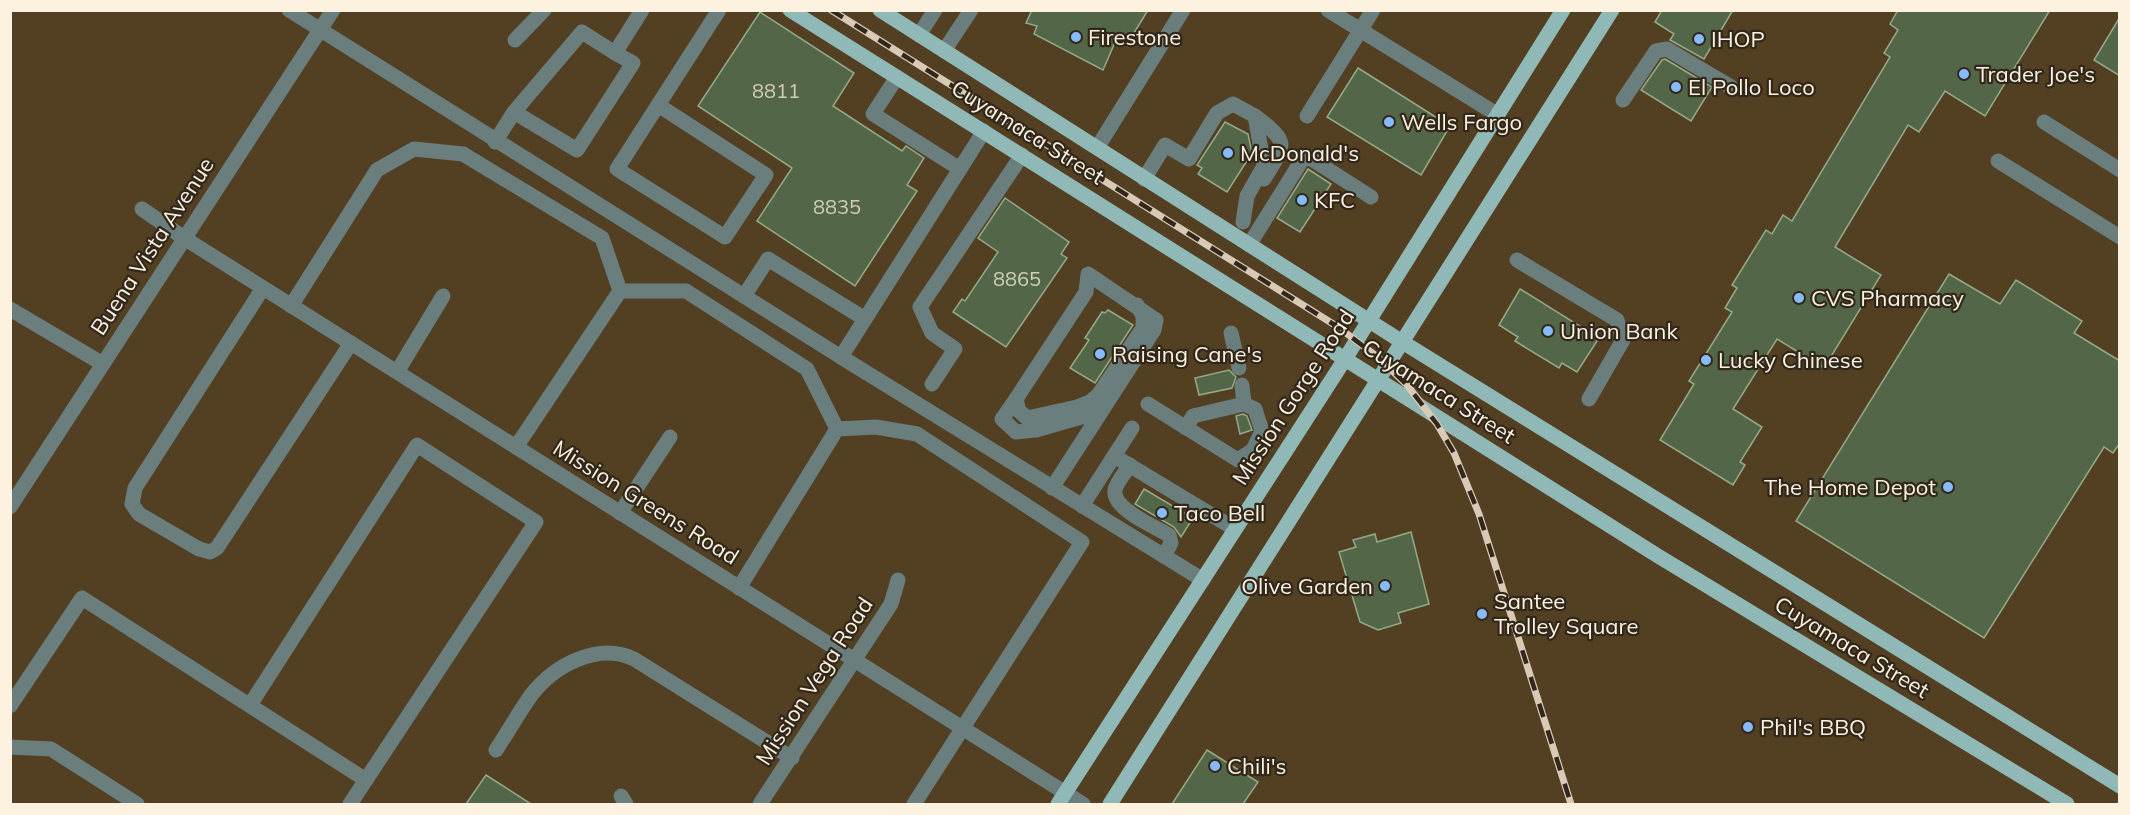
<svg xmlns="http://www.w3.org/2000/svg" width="2130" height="815" viewBox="0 0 2130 815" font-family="Mulish,sans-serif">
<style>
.building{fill:#536748;stroke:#95aa89;stroke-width:1.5}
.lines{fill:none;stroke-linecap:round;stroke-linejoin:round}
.minor{stroke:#6a7e7e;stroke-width:15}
.major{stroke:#8fb8b7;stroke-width:15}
.rail-casing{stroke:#d8cab7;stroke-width:7}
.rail{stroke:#31281b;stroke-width:4.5;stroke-dasharray:14;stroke-linecap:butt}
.poi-dot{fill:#87bbfb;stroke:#31281b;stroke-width:2}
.labels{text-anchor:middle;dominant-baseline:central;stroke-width:4.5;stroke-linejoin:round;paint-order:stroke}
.number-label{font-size:20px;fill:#d2ceba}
.poi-label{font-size:22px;fill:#fdf1e0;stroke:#31281b;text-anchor:start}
.street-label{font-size:22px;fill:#fdf1e0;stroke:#31281b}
</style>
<rect width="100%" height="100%" fill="#533f22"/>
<g class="building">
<path d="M1032,10H1148L1131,38L1119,33L1103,70L1034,34L1037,26L1026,23Z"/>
<path d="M1662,10H1733L1704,59L1670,40L1674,34L1655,22Z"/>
<path d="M1898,10H2050L1985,116L1945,91L1919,132L1908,125L1835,247L1881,275L1824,368L1777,339L1733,409L1762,427L1740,462L1745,465L1733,485L1660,440L1694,384L1689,381L1732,312L1725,308L1737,288L1732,285L1766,230L1772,234L1783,215L1792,221L1890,57L1884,53L1898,30L1890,24Z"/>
<path d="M760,12L854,73L833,106L902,151L906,146L924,158L907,185L917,191L855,286L757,221L792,168L698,106Z"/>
<path d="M2120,17V76L2094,60Z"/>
<path d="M1665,59L1712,87L1691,121L1641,90L1662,60Z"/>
<path d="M1358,68L1450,126L1421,175L1327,117Z"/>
<path d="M1225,122L1248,134L1252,153L1227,192L1198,174L1202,168L1197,165Z"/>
<path d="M1308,169L1331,184L1300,232L1277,218Z"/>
<path d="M1005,198L1069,242L1061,254L1067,258L1006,347L953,312L962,299L965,301L998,252L978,238Z"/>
<path d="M1949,274L2000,304L2016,280L2082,321L2074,333L2120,361V443L2113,453L2104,447L1984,638L1796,521Z"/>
<path d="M1520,289L1599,338L1577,372L1562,363L1559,368L1515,341L1518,337L1499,325Z"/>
<path d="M1108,310L1133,325L1095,383L1070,368L1089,340L1085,338L1102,312L1105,313Z"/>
<path d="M1229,370L1236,377L1232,388L1199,395L1195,378Z"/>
<path d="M1243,414L1247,416L1252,430L1240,434L1236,416Z"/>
<path d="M1144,489L1193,518L1181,537L1174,527L1135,504Z"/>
<path d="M1411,532L1429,604L1398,613L1401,623L1378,630L1360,622L1339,552L1356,547L1353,540L1375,534L1377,542Z"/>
<path d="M1207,750L1258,782L1243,804H1172Z"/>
<path d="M486,775L531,804H466Z"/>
</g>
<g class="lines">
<g class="minor">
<path d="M289,10L841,357"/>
<path d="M1328,10L1498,115"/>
<path d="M919,35L935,10"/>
<path d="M515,40L544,10"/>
<path d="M944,51L971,10"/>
<path d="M897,77L873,114L960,169"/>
<path d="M1623,100L1656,51L1667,49L1731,87"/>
<path d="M658,105L766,175L725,237L617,169C651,116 685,63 719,10"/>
<path d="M514,112L582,32L615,53"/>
<path d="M1255,116C1290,143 1286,143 1264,179"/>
<path d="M1307,116L1373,10"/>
<path d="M2044,122L2120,170"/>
<path d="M984,131L841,357L1203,580"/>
<path d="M495,142L514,112L577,150L633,63L615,53L642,10"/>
<path d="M1097,148L1183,10"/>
<path d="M1998,161L2120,237"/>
<path d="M1144,179L1165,145L1189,159L1217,113L1233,104L1255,116L1264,166L1247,196L1243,222"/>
<path d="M142,209L184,238L1083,804"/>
<path d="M1249,245L1302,160L1310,158L1371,197"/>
<path d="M1517,260L1617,320L1623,340L1589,399"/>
<path d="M263,288L135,488L132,504L139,514L199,549L210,552L217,548L351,343"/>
<path d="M744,296L768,259L865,319"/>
<path d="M291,306L377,170L414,149L463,154L602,238L620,291"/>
<path d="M10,309L103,364"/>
<path d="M1231,333L1239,368"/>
<path d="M397,372L443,296"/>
<path d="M932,384L955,349L932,333L920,307L1022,155"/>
<path d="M1016,399L1002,419L1016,432L1036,430L1085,416L1096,399"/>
<path d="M1148,404L1238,460L1253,450L1262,431L1255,409L1244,404L1242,385"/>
<path d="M1186,428L1193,416L1244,404"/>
<path d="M516,447L620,291H686L807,369L837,429"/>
<path d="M1114,456L1235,529"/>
<path d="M1130,465C1125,473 1117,481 1115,490C1112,509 1155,527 1169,535L1171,543L1164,556"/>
<path d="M1052,488L1154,330L1156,320L1088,274L1086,292L1016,399L1019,411L1027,418L1077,407L1090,402L1099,394L1143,328V316L1137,305"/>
<path d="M1082,506L1132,428"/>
<path d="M10,507L333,10"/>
<path d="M620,513L670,437"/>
<path d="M739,588L837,429L876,427L917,434L1082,542L914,804"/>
<path d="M250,705L417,445L536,522L350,804"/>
<path d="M10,706L82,598L366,780"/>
<path d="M10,747L51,749L137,804"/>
<path d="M496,750C508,732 519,712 532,694C555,665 598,642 634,659L792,758"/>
<path d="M621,796L626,804"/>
<path d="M760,804L891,604L898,580"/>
</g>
<g class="major">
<path d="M790,10L1658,556L2067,804"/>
<path d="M880,10L1404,343L2120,786"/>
<path d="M1058,804L1345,359L1563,10"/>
<path d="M1110,804L1612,10"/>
</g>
<g class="rail-casing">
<path id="rail" d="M831,10L1338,327L1379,358L1407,385L1437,424L1454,453L1479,514L1571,804"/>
</g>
<use href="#rail" class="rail"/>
</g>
<g class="poi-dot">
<circle cx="1076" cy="37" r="6"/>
<circle cx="1699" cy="39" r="6"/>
<circle cx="1964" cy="74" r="6"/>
<circle cx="1676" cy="87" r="6"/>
<circle cx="1389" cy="122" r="6"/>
<circle cx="1228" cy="153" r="6"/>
<circle cx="1302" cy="200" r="6"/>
<circle cx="1799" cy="298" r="6"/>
<circle cx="1548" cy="331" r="6"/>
<circle cx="1100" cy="354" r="6"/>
<circle cx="1706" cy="360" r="6"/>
<circle cx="1948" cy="487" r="6"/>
<circle cx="1162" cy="513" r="6"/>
<circle cx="1385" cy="586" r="6"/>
<circle cx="1482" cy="614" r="6"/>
<circle cx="1748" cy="727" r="6"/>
<circle cx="1215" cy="766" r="6"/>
</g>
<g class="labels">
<g class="number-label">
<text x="776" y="90">8811</text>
<text x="837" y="206">8835</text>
<text x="1017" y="278">8865</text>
</g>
<g class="poi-label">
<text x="1088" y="37">Firestone</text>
<text x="1711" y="39">IHOP</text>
<text x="1976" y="74">Trader Joe's</text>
<text x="1688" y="87">El Pollo Loco</text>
<text x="1401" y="122">Wells Fargo</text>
<text x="1240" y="153">McDonald's</text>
<text x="1314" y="200">KFC</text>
<text x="1811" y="298">CVS Pharmacy</text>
<text x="1560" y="331">Union Bank</text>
<text x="1112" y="354">Raising Cane's</text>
<text x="1718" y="360">Lucky Chinese</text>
<text x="1936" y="487" text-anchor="end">The Home Depot</text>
<text x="1174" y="513">Taco Bell</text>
<text x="1373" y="586" text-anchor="end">Olive Garden</text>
<text x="1494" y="601">Santee<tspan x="1494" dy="25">Trolley Square</tspan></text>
<text x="1760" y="727">Phil's BBQ</text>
<text x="1227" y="766">Chili's</text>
</g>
<g class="street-label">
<text transform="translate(1028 132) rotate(32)">Cuyamaca Street</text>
<text transform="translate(152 246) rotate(-57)">Buena Vista Avenue</text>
<text transform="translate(1439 391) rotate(32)">Cuyamaca Street</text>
<text transform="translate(1293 397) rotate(-57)">Mission Gorge Road</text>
<text transform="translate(646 502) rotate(32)">Mission Greens Road</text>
<text transform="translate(1852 647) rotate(31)">Cuyamaca Street</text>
<text transform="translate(814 681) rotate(-57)">Mission Vega Road</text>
</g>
</g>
<rect width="2130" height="815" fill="none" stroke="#fdf1e0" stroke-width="24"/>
</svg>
